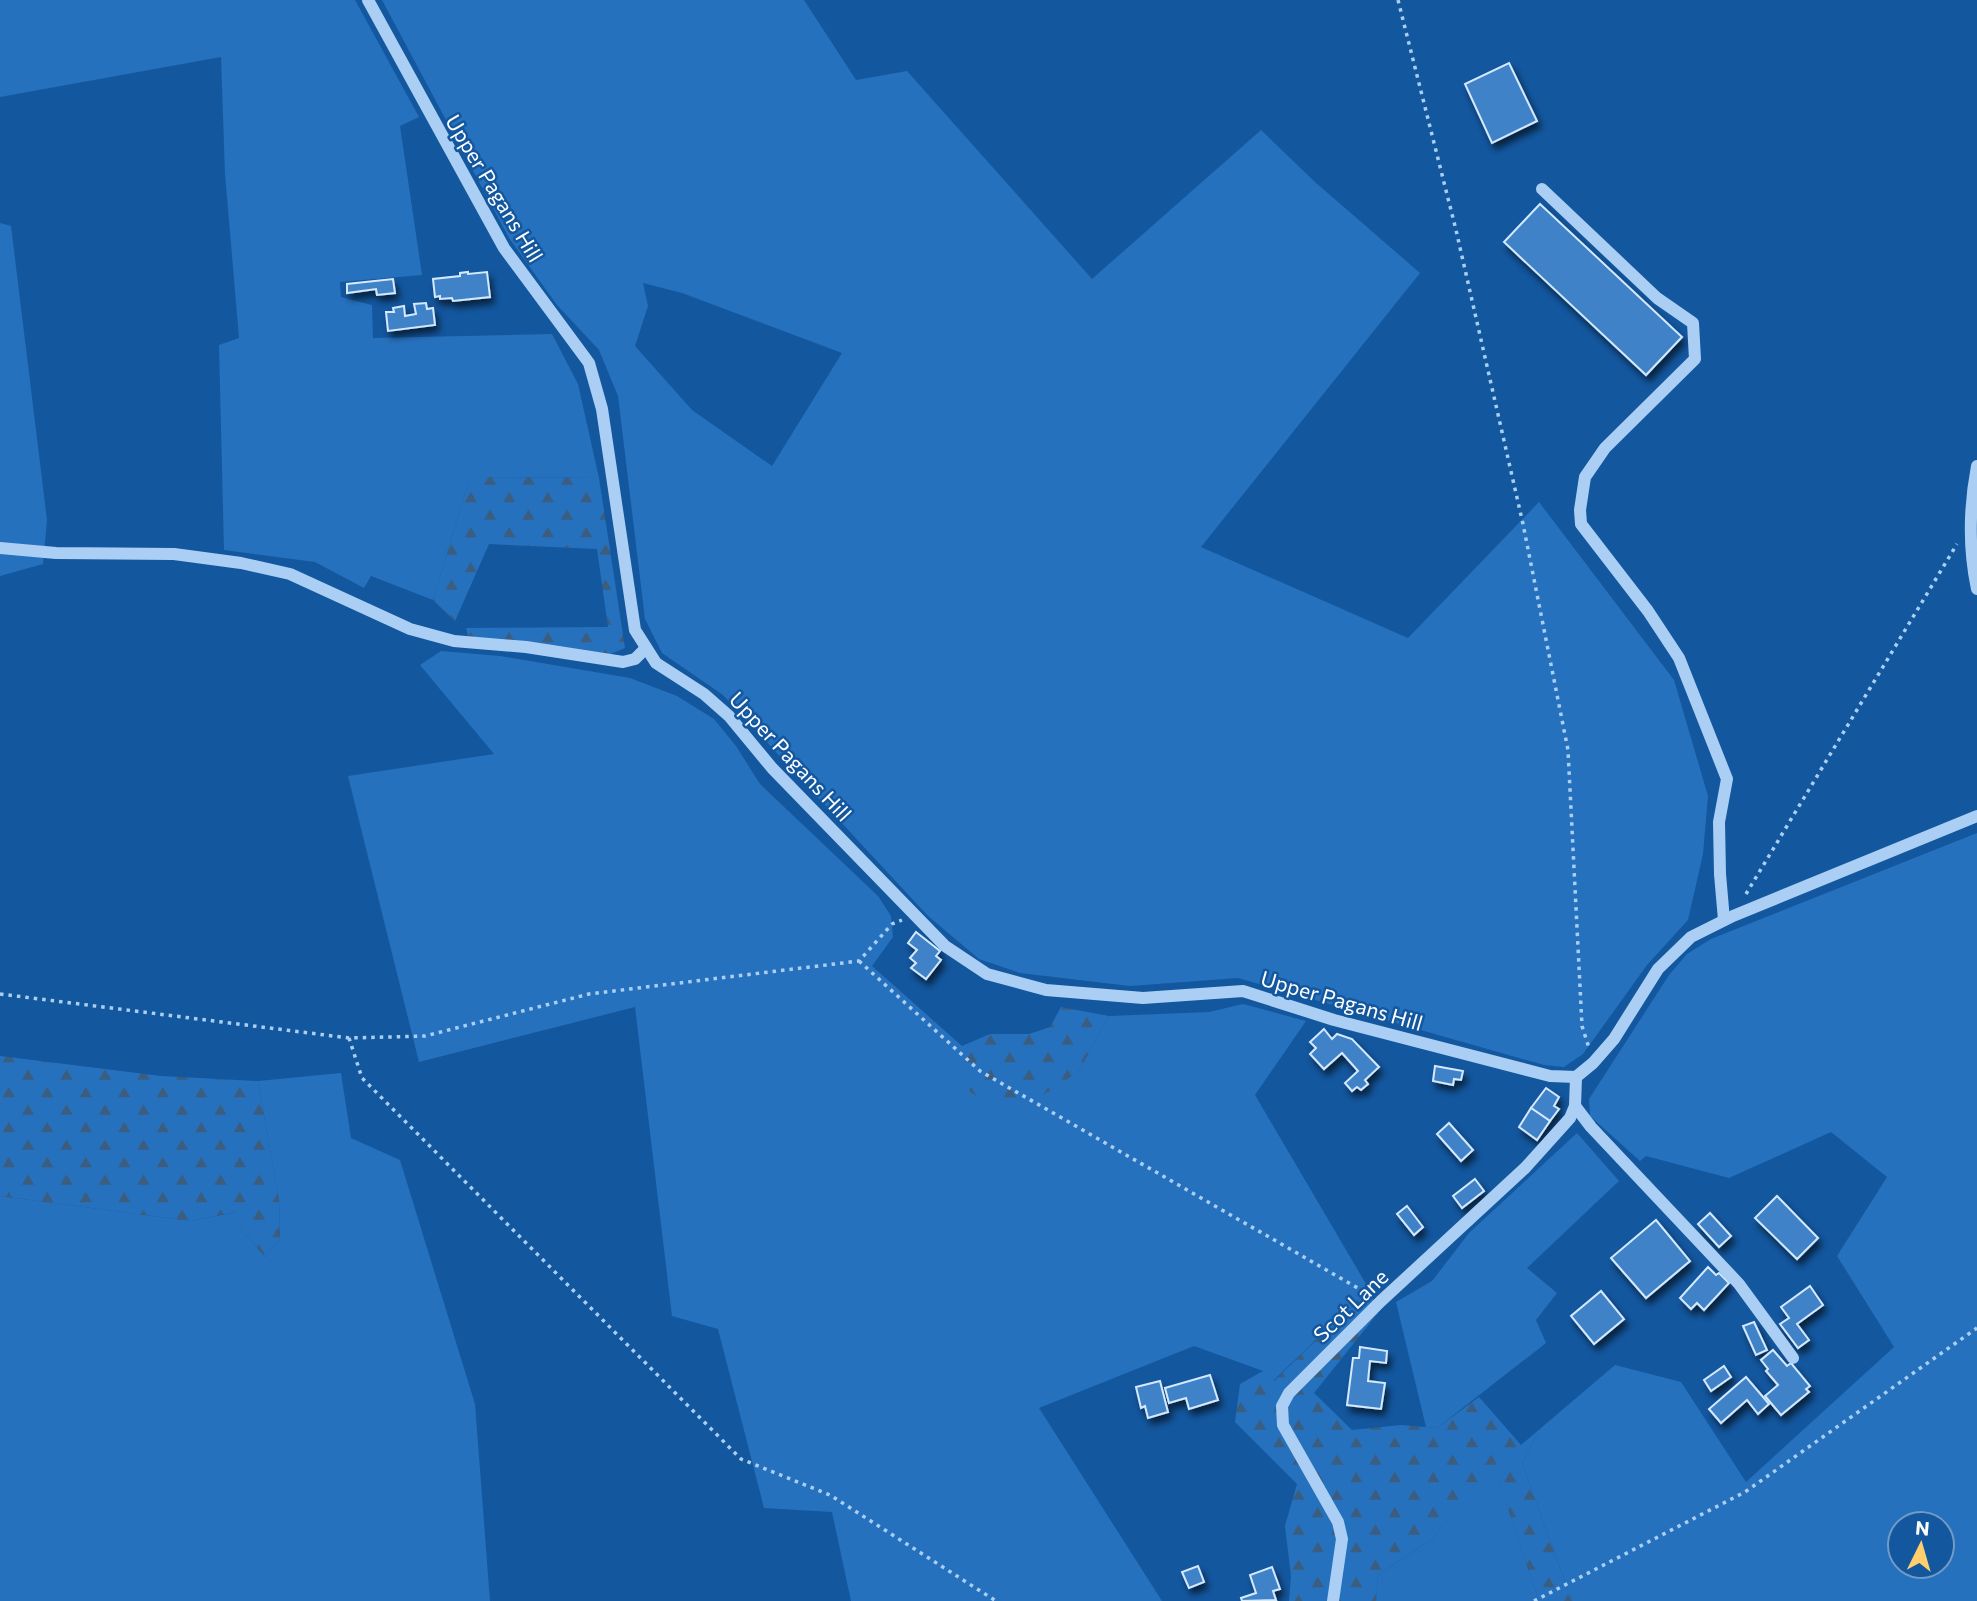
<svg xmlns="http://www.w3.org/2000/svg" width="1977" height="1601" viewBox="0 0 1977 1601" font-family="Commissioner,sans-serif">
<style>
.grass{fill:#2671bd;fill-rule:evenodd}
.forest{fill:url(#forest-firs)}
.building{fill:#4082c7;stroke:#d4e9fe;stroke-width:2;filter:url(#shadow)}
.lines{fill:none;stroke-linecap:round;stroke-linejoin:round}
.path{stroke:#abcff4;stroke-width:3.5;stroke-dasharray:3.5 5;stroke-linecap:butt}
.minor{stroke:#abcff4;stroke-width:12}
.labels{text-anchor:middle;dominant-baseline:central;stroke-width:5;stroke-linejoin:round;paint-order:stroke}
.street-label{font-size:21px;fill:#fff;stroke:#13579f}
</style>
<defs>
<pattern id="forest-firs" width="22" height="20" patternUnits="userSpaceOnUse" patternTransform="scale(1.75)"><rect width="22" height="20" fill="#2671bd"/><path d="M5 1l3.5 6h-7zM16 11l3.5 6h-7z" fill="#3b5d7f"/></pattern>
<filter id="shadow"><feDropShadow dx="3.5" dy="6" stdDeviation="3.5" flood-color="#0009"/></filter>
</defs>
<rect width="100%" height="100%" fill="#13579f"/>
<g class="grass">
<path d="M0,0H355L419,117L400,126L422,275L340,282L341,297L372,305L373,338L552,334L578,384L599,478L470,477L433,600L371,576L364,588L315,562L224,550L219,345L239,338L225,174L221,57L0,97Z"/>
<path d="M382,0H804L856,80L907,71L1092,279L1261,130L1315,182L1420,273L1201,547L1408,638L1539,502L1674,680L1708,796L1703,854L1688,920L1647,965L1583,1054L1564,1067L1544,1065L1238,978L1130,986L1020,973L979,959L928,916L723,695L662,653L645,619L618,396L599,350L557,305L509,238ZM643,283L682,293L842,353L772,466L692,410L635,346L648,306Z"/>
<path d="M0,223L11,226L47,520L43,564L0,576Z"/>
<path d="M441,651L500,656L630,678L677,696L714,719L736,746L760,784L878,896L891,916L893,937L872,966L962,1046V1081L1078,1072L1109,1016L1209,1012L1243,1004L1306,1021L1255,1095L1369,1289L1273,1381L1263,1371L1194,1346L1039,1408L1162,1601H851L832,1512L764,1508L718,1329L672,1316L635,1007L419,1062L348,776L494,754L420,665Z"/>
<path d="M1977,833V1601H1572L1522,1463L1541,1428L1615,1365L1681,1382L1746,1482L1894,1347L1837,1256L1887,1177L1831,1132L1729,1178L1646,1156L1640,1161L1590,1116L1589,1099L1669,975L1687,954L1711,939ZM1900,1524H1942V1566H1900Z"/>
<path d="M341,1073L351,1138L400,1160L475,1404L490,1601H0V1196L191,1221L236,1212L242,1230L265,1257L280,1238L279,1201L258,1081Z"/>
<path d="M1577,1133L1619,1181L1527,1268L1557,1293L1536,1320L1546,1343L1437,1428L1426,1427L1396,1302L1432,1281L1469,1233Z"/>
<path d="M1493,1464L1539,1601H1376L1378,1575L1432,1539Z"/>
</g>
<g class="forest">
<path d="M470,477L599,478L625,648L608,655L468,636L466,628L608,627L597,549L489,544L455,621L433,600Z"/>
<path d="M1061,1007L1109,1016L1078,1072L1010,1117L970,1092L962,1080V1046L990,1034H1029L1050,1027Z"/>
<path d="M0,1056L161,1076L258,1081L279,1201L280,1238L265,1257L242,1230L235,1212L191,1221L0,1196Z"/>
<path d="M1369,1289L1378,1313L1314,1393L1352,1430L1401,1425L1437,1428L1479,1397L1521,1445L1541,1428L1522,1463L1572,1601H1539L1493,1465L1432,1539L1378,1575L1376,1601H1289L1291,1576L1285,1526L1297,1484L1235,1422L1240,1384L1263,1371L1274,1381Z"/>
</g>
<g class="building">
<path d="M1509,63L1537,121L1492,143L1465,84Z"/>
<path d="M1540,204L1682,337L1646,375L1504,242Z"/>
<path d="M468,272V274L487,272L490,297L453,301L452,298L440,299V296L435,297L433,279L460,276V273Z"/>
<path d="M393,279L395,293L377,295L376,289L347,293V284Z"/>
<path d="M426,303L427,309L433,308L435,325L388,331L386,312H394L393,308L404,306L405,316L416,314L414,304Z"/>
<path d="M916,932L940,951L936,956L941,960L926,979L911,968L916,963L910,958L917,950L908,943Z"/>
<path d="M1324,1029L1332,1039L1337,1034L1352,1039L1379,1067L1365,1080L1368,1084L1361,1090L1357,1087L1352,1091L1345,1083L1358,1071L1342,1053L1324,1069L1310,1054L1316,1048L1310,1042Z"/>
<path d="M1435,1066L1463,1071L1461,1080L1454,1079L1453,1085L1433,1081Z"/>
<path d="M1546,1088L1559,1097L1554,1106L1559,1109L1550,1121L1531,1108Z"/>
<path d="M1531,1108L1550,1121L1537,1140L1519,1127Z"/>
<path d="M1449,1123L1473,1150L1461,1161L1437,1134Z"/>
<path d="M1475,1179L1484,1191L1462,1208L1453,1196Z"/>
<path d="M1777,1196L1818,1238L1797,1259L1755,1218Z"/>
<path d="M1407,1206L1423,1227L1414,1235L1397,1214Z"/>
<path d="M1710,1213L1731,1236L1719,1247L1698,1224Z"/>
<path d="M1656,1220L1690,1261L1646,1298L1611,1258Z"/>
<path d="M1708,1267L1716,1275L1719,1273L1729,1283L1704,1310L1697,1303L1691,1309L1680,1298Z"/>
<path d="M1810,1286L1823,1305L1797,1324L1809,1340L1798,1348L1780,1324L1789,1318L1781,1307Z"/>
<path d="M1601,1291L1624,1319L1594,1344L1571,1316Z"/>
<path d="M1754,1322L1767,1350L1756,1355L1743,1326Z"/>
<path d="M1360,1347L1387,1351L1386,1363L1370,1361L1368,1381L1385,1383L1381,1409L1347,1405L1353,1358H1359Z"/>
<path d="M1773,1350L1787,1366L1791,1363L1810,1386L1806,1389L1809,1392L1781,1415L1765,1396L1778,1385L1766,1371L1768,1369L1761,1360Z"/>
<path d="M1724,1366L1731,1377L1711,1391L1704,1380Z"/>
<path d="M1210,1375L1218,1400L1189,1409L1186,1398L1169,1403L1165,1388Z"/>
<path d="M1746,1377L1769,1404L1758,1414L1747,1400L1721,1423L1709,1409Z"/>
<path d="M1160,1381L1168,1412L1148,1418L1145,1406L1141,1408L1136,1387Z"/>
<path d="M1198,1566L1204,1582L1189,1588L1182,1572Z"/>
<path d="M1272,1567L1280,1589L1273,1591L1276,1600L1242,1601L1241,1598L1256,1593L1250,1575Z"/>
</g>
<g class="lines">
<g class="path">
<path d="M1398,0L1456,230L1523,524L1568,750L1582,1026L1589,1048"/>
<path d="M1746,894L1957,544"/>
<path d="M859,961L980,1071L1370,1295"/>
<path d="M0,994L349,1038L425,1036L589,994L859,961L892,924L902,920"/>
<path d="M349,1038L362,1078L741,1459L830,1495L996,1601"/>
<path d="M1534,1601L1745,1492L1977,1328"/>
</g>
<g class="minor">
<path d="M368,0L504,248L589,363L602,409L635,630L656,663L704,694L729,716L772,768L945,946L987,974L1046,990L1143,998L1243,991L1334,1020L1550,1076L1576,1077"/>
<path d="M1542,189L1657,298L1693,323L1695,359L1605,448L1585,477L1580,510L1581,524L1648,611L1679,658L1727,779L1719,822L1720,874L1724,920"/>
<path d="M1977,466C1969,508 1968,547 1977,589"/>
<path d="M0,548L56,553L174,554L241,563L290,574L410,629L454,641L526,647L623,662L635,659L646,648"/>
<path d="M1576,1077L1593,1063L1614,1039L1658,969L1691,937L1733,916L1977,816"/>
<path d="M1575,1106L1591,1127L1739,1284L1793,1358"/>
<path d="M1333,1601L1342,1539L1338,1522L1283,1425L1282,1406L1289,1393L1381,1301L1525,1168L1570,1118L1575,1106L1576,1077"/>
</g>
</g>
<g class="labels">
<g class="street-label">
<text transform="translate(495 188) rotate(59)">Upper Pagans Hill</text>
<text transform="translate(791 756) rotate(47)">Upper Pagans Hill</text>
<text transform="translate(1342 1000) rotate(16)">Upper Pagans Hill</text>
<text transform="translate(1350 1305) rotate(-44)">Scot Lane</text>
</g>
</g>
<g transform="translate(1921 1545) rotate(5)"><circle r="33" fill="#13579f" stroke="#719ac5" stroke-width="2"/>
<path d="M0-5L12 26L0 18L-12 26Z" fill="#ffcf6e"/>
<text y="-10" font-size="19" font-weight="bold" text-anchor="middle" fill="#ffffff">N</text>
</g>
</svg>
